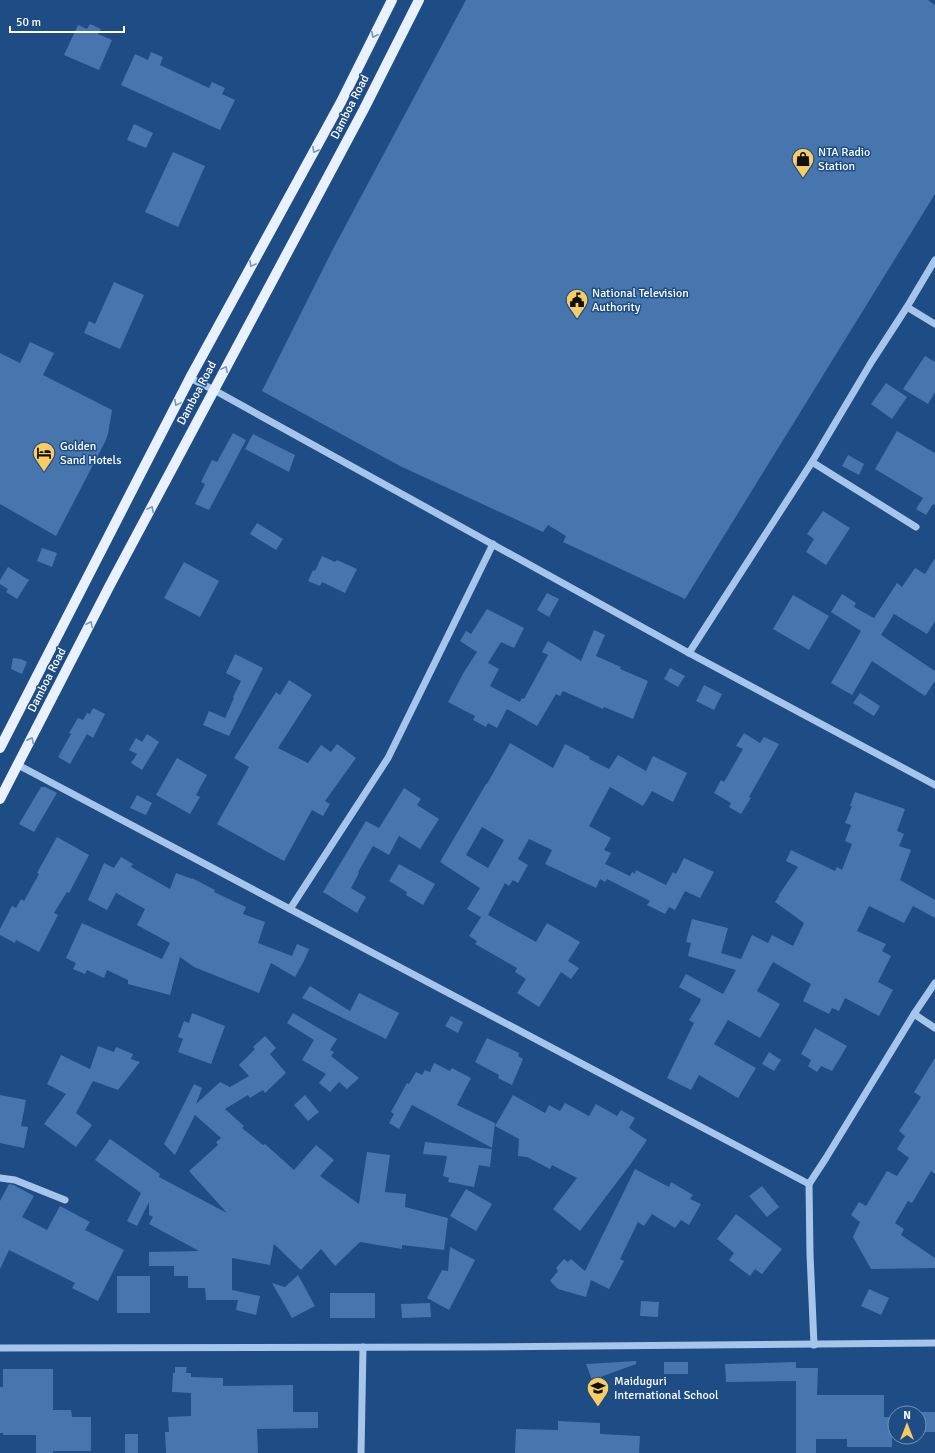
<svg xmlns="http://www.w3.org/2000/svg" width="935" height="1453" viewBox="0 0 935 1453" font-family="Signika,sans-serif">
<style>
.building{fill:#4676ad;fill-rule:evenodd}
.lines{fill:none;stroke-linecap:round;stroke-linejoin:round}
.minor{stroke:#a5c5ea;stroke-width:7}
.major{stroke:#e9f1fe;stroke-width:10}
.oneway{stroke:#7996bb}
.labels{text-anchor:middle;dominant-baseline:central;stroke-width:3;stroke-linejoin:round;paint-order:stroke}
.street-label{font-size:12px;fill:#fff;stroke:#1e4c84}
.poi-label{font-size:12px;fill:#fff;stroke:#1e4c84;text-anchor:start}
</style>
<rect width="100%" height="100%" fill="#1e4c84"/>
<g class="building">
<path d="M466,0H928L935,5V194L685,599L563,542L566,536L548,525L543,532L400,466L262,391L333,249Z"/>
<path d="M90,24L101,29L98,34L112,40L99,70L64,55L78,25L87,29Z"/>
<path d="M151,52L163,57L160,65L209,88L212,82L225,88L222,94L235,100L220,130L121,85L135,54L148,60Z"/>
<path d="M134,124L153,133L146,148L127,140Z"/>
<path d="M173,152L205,166L178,227L145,212Z"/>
<path d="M114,282L144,295L120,349L84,333L89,321L95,324Z"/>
<path d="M30,342L54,353L43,375L112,410L108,434L105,442L56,536L0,504V353L20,363Z"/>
<path d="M925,356L935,362V392L928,404L903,389Z"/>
<path d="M886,383L907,397L892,419L871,404Z"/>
<path d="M897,431L935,453V505L933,504L926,515L916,509L923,498L875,469Z"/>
<path d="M233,433L246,440L209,510L195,504L205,484L201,482L212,460L217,462Z"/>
<path d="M253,434L295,455L289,472L245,449Z"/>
<path d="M848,455L864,464L859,475L842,466Z"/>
<path d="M823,511L850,528L826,565L806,552L814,539L807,534Z"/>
<path d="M257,523L283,539L276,550L250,534Z"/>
<path d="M42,548L57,553L52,567L37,561Z"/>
<path d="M322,556L335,562L337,560L357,569L345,593L322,582L320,586L308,581L313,570L315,571Z"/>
<path d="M935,558V621L927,634L894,614L881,635L935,671V681L925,696L872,661L852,695L831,683L861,631L831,612L842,594L856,603L854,607L874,618L897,583L902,587L915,568L925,574Z"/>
<path d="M184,562L219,581L200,617L164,598Z"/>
<path d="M8,567L29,580L17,599L6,592L8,589L0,584V580Z"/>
<path d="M547,593L559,599L549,617L537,610Z"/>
<path d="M793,595L829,616L809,650L773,629Z"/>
<path d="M487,609L524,628L514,648L501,642L488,663L499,669L490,686L520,702L522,698L524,699L548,655L542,652L548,641L581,661L594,630L605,635L596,656L621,667L620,669L648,681L633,719L604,707L603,709L563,691L560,696L556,694L537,726L507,709L497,728L488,723L486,727L473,720L475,716L448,702L464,672L477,652L460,641L466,631L471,634Z"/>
<path d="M235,654L263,668L229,736L203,725L209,711L225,718L234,698L233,697L241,681L226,673Z"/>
<path d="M13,658L21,659L27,662L22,674L11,669Z"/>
<path d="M670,668L685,676L678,687L664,679Z"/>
<path d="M289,680L312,695L278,748L308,763L321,745L331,752L337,744L356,758L325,801L330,804L323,816L312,810L284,861L217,824L249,767L234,758L276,692L280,695Z"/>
<path d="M704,685L722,694L714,710L696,701Z"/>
<path d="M860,693L880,706L874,716L853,703Z"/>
<path d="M93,708L105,714L93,738L87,734L70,764L58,757L71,734L69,733L78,718L83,720L87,713L90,714Z"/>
<path d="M744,733L760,743L764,737L779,744L749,797L751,798L741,814L729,807L731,803L714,793L721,780L724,782L743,749L736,746Z"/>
<path d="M147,734L159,742L142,770L131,763L137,754L129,750L136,738L142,742Z"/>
<path d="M510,743L553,768L565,744L590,757L589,759L609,769L618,755L646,771L653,756L687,773L673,802L652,791L643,806L610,787L589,826L611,838L604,850L611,853L605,864L630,876L632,872L635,874L636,870L666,885L673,872L676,874L684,858L714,872L700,898L685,891L675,910L669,907L665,914L647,905L650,901L607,879L605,882L600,879L596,888L545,864L552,850L529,839L518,859L528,865L518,883L513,880L509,886L505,883L488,915L536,942L547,923L580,942L568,961L579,968L571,979L561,972L539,1007L517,993L526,979L515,972L517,968L475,944L477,941L469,936L481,917L467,909L480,888L440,862L486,784H487ZM482,827L504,840L488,868L466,855Z"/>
<path d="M177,758L207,775L196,795L200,797L190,814L156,795Z"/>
<path d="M41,787H45L57,793L34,832L19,824Z"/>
<path d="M404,788L421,799L417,805L439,819L420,849L399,836L389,855L373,846L358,872L359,873L351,888L366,897L357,913L323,892L366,821L379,828Z"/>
<path d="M855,792L905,809L897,831L904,834L899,846L911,850L900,880L935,900V918L913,906L904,923L869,906L857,931L886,944L882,951L891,956L878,982L893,990L879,1016L845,998L839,1011L832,1008L829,1014L803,1001L811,984L773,962L757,991L780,1004L760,1038L728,1020L714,1044L756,1068L738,1098L699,1075L691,1090L667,1078L694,1023L689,1020L700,1002L701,999L679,987L686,974L723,994L736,970L688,956L691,943L686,942L692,919L728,928L721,953L741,959L752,935L768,943L772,935L793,946L804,923L775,902L779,896H778L798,867L786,861L791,850L835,871L837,867L842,870L852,844L845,841L851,825L845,823L852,806H850Z"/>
<path d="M137,795L152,803L146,815L130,808Z"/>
<path d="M57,837L89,855L69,893L67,892L54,913L58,915L39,952L16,940L15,943L0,935V929L12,906L16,908L21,899L24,901L39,874L37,873Z"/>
<path d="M121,857L133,864L131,867L170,889L176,873L192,879V878L215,890L214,892L246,907L243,914L265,922L258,943L292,956L297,944L309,949L304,961L295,977L271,963L259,993L194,967L180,957L170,995L128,984V980L107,970L104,978L87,970L85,974L73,969L76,963L66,958L82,923L162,959L170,943L137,925L145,909L116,893L107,910L88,900L104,863L114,868Z"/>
<path d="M399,864L435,884L423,905L406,895L407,892L389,881Z"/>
<path d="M310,986L350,1011L359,993L399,1013L386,1039L302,998Z"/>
<path d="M192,1013L225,1026L211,1064L178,1052L183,1039L178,1037L184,1021L189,1023Z"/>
<path d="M293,1013L337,1039L330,1050L334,1052L331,1056L359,1078L347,1089L339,1082L330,1092L319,1083L326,1074L302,1060L314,1040L287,1023Z"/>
<path d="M451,1016L463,1022L458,1033L445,1026Z"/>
<path d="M815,1028L847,1046L832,1071L821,1066L817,1072L808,1066L811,1060L801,1054Z"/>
<path d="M265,1036L276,1048L270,1054L286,1073L265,1093L263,1090L250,1098L248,1095L225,1109L244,1126L242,1128L263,1145L265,1144L294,1170L316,1145L334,1160L320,1176L359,1204L367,1152L390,1155L385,1192L406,1194L405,1207L448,1218L444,1250L402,1245V1249L360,1242L335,1266L321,1249L301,1270L274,1244L270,1265L232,1258V1290L260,1296L256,1315L236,1310L238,1300H206L205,1288H188V1276H174V1266H149V1252L199,1251L149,1224L153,1217L149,1215V1202L137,1226L127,1221L141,1193L95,1160L110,1139L160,1174L159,1177L227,1213L189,1171L218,1145L216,1142L221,1138L195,1115L175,1155L164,1144L194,1084L202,1088L196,1104L220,1082L230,1087L249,1076L239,1065L255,1049L253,1047Z"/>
<path d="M487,1038L519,1053L518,1056L523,1059L512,1085L498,1078L499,1075L475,1062Z"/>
<path d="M98,1046L114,1052L116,1047L133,1054L131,1059L140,1062L118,1090L93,1081L76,1113L92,1125L76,1147L44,1124L66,1094L47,1084L61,1055L90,1069Z"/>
<path d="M769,1052L781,1060L774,1071L762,1064Z"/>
<path d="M935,1058V1174L931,1171L912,1203L908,1201L895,1223L904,1229L901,1235L935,1258V1268L871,1269L853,1237L860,1222L851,1215L859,1202L866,1206L887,1171L897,1176L909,1158L897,1149L905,1136L899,1131L921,1097L914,1092Z"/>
<path d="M434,1063L450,1071L452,1068L471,1078L457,1105L495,1123L492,1148L412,1105L399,1129L389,1123L394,1114L391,1112L407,1083L409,1084L416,1072L422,1075L425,1070L430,1072Z"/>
<path d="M0,1095L26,1100L21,1126L28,1127L24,1148L0,1143Z"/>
<path d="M305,1095L319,1112L308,1121L294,1105Z"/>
<path d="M513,1095L545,1113L549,1105L560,1111L565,1103L589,1116L596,1104L617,1116L621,1110L635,1118L629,1128L647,1140L630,1165L580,1231L553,1209L577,1178L552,1165L550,1169L527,1157L518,1156L519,1139L495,1126Z"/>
<path d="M425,1142L492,1149L490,1167L479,1165L474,1187L448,1182L449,1178L443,1176L447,1156L423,1154Z"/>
<path d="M635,1169L669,1187L671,1182L693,1195L690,1199L701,1204L689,1225L681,1220L675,1228L652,1214L644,1226L638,1222L620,1259L624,1261L609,1289L591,1280L586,1297L558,1289L550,1281L558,1271L556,1268L564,1259L568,1262L571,1259L585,1271Z"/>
<path d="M9,1184L14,1185L34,1196L22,1217L47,1230L60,1206L90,1222L85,1230L124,1250L98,1301L72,1288L75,1283L9,1250L0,1269V1201Z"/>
<path d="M762,1186L779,1207L767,1217L749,1196Z"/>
<path d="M466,1189L492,1204L476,1231L450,1216Z"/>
<path d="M736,1214L782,1249L762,1274L755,1269L750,1276L729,1260L734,1253L717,1239Z"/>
<path d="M450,1247L475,1260L449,1310L427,1298L442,1270L448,1271Z"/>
<path d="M298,1275L315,1306L292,1318L272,1283L285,1287Z"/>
<rect x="117" y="1276" width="33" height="37"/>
<path d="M869,1289L889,1298L881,1315L861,1306Z"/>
<rect x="330" y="1293" width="45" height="25"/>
<path d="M641,1301L659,1302L658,1317L640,1316Z"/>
<path d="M430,1303L431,1317L402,1318L401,1304Z"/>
<path d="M636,1361V1364L592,1380L586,1364Z"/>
<rect x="664" y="1362" width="24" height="12"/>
<path d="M796,1362V1368H818L817,1395H884V1417H895V1434H892V1447H847V1439H816V1453H796V1381L726,1382L725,1364Z"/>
<path d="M175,1367H187L186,1373H191V1377L223,1378V1386L293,1385V1412H318V1428L257,1429L258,1453H166L165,1432H169L168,1417L191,1416V1393L172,1392L173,1373H175Z"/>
<path d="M3,1369H53V1410H71L72,1417H91V1451H53V1453H36V1435H3V1433H0V1387H3Z"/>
<rect x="919" y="1412" width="16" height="20"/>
<path d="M558,1421L600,1423V1434L640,1436L639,1453H515L516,1429L558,1430Z"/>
<rect x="125" y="1434" width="13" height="19"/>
</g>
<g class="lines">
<g class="minor">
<path d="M907,307L935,324"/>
<path d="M190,378L214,390L689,653L935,785"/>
<path d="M812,462L916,527"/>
<path d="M689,653L812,462L872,361L907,307L935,260"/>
<path d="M18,765L809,1184"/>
<path d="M290,909L388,758L493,544"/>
<path d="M914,1014L935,1028"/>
<path d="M0,1178L15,1180L65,1200"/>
<path d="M814,1345L810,1254L809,1184L826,1158L914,1014L935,983"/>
<path d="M0,1348L469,1347L935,1343"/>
<path d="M361,1453L363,1347"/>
</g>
<g class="major">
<path d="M0,748L142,471L190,378L341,102L392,0"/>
<path d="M0,799L110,585L364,109L419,0"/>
</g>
</g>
<defs><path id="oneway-chevron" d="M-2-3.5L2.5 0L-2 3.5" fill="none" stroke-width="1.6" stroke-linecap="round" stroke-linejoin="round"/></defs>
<g class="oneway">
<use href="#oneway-chevron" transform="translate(374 35) rotate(116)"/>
<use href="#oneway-chevron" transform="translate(315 150) rotate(119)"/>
<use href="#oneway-chevron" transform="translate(252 264) rotate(119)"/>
<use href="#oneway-chevron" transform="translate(225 369) rotate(-62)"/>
<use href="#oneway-chevron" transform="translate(177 403) rotate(118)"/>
<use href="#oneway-chevron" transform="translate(151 509) rotate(-62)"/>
<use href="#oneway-chevron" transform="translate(90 624) rotate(-63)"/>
<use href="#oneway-chevron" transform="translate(31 740) rotate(-63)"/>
</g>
<defs>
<g id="shop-pin" transform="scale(1.15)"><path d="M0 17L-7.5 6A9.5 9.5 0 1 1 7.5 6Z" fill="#f9cb63" stroke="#1e4c84"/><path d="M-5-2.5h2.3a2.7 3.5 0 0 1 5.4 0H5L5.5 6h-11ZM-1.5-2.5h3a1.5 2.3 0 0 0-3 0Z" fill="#111"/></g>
<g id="civic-pin" transform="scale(1.15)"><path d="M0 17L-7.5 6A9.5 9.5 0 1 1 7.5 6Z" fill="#f9cb63" stroke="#1e4c84"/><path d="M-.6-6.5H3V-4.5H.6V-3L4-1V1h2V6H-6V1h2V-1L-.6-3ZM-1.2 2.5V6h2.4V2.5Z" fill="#111"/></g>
<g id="hotel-pin" transform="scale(1.15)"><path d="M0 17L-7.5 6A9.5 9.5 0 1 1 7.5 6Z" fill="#f9cb63" stroke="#1e4c84"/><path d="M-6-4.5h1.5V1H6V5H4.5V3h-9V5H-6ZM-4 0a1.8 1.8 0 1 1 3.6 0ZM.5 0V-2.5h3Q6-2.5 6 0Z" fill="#111"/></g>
<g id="school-pin" transform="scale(1.15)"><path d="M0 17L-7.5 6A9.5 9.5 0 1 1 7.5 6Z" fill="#f9cb63" stroke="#1e4c84"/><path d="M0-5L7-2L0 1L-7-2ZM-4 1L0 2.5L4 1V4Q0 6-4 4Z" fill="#111"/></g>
</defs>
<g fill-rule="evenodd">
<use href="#shop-pin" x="803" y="159"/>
<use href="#civic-pin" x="577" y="300"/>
<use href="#hotel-pin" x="44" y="453"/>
<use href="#school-pin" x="598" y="1388"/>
</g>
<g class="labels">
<g class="street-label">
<text transform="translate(350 107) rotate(-63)">Damboa Road</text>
<text transform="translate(197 393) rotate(-62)">Damboa Road</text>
<text transform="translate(47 680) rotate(-63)">Damboa Road</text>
</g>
<g class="poi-label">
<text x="818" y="152">NTA Radio<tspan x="818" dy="14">Station</tspan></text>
<text x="592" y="293">National Television<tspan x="592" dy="14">Authority</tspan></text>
<text x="60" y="446">Golden<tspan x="60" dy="14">Sand Hotels</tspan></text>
<text x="614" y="1381">Maiduguri<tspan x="614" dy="14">International School</tspan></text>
</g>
</g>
<g transform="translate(907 1425)"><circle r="19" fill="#1e4c84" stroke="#7894b5"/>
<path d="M0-3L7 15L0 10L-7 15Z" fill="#f9cb63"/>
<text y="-6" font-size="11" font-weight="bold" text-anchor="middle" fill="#ffffff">N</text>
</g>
<path d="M10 26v6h114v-6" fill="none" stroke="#ffffff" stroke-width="2"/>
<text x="16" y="26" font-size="12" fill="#ffffff" stroke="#1e4c84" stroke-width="3" paint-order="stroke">50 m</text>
</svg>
